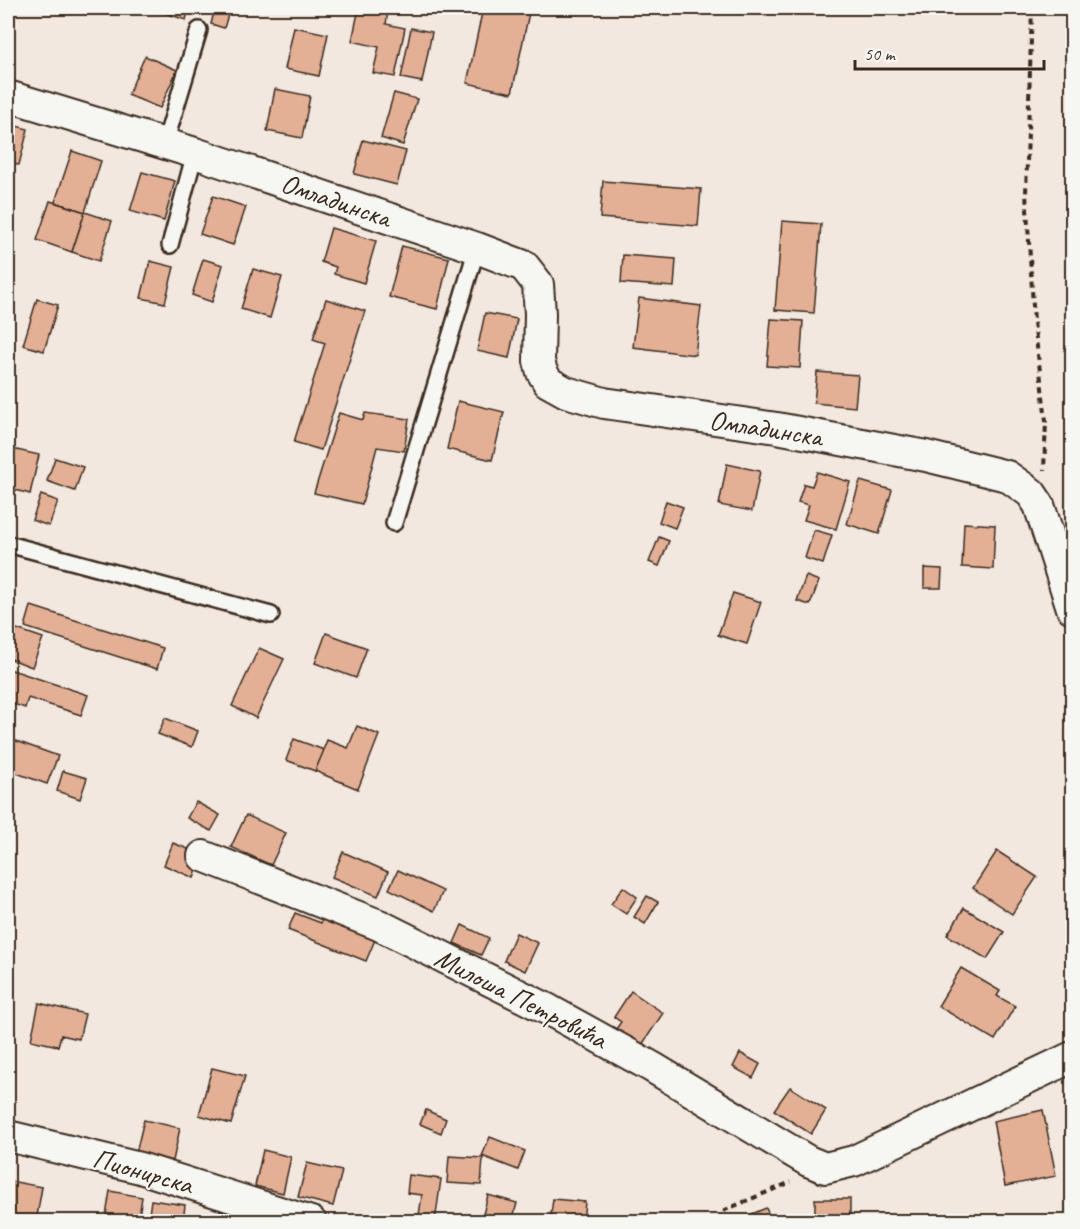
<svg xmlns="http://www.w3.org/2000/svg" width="1080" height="1229" viewBox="0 0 1080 1229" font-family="Caveat,sans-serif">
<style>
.building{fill:#e3b096;stroke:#3b2a1e;stroke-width:1.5}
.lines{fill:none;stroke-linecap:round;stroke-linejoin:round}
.lane-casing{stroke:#3b2a1e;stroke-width:20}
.street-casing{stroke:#3b2a1e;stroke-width:34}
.path{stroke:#3b2a1e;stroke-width:4;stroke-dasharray:6 4.5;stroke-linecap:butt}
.lane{stroke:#f6f6f2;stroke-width:15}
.street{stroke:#f6f6f2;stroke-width:30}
.labels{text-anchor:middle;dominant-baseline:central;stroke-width:4.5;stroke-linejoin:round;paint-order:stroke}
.street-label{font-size:28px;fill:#3b2a1e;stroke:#f6f6f2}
</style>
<rect width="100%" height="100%" fill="#f2e8e0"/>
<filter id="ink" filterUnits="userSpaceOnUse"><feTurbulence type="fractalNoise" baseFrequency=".0167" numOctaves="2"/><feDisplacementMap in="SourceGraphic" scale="12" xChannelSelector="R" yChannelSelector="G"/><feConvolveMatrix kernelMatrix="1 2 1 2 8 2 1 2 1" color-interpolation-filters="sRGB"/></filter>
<g filter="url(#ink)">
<g class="building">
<path d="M160,8H189L186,20L159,11Z"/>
<path d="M215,8H230L224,28L211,24Z"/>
<path d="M359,8L388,11L386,24L405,28L395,77L373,73L379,47L352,41Z"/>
<path d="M483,8H530L512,93L467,83Z"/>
<path d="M294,27L328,34L319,76L285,69Z"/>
<path d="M411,28L432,32L422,82L401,78Z"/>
<path d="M145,56L177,70L160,108L128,95Z"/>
<path d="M275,89L310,96L302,138L267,131Z"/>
<path d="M394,93L417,99L403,145L381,138Z"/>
<path d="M8,124L28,129L19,165L8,163Z"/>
<path d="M363,140L406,151L397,185L354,174Z"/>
<path d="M72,151L101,161L85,212L55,202Z"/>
<path d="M142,172L175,181L164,221L130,211Z"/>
<path d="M603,181L701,189L698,226L600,218Z"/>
<path d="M213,196L246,207L233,245L200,234Z"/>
<path d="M50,201L85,212L72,252L37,240Z"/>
<path d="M85,212L112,221L99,261L72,252Z"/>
<path d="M782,221L821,224L814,313L775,310Z"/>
<path d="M331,228L376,241L364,283L334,274L336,267L321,262Z"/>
<path d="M402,246L449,258L437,309L389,297Z"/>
<path d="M623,255L676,259L674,287L621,283Z"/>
<path d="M203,259L223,265L212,302L192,295Z"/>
<path d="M150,261L174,267L165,303L141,298Z"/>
<path d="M253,269L282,277L270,318L241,309Z"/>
<path d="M639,298L701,306L695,355L633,347Z"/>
<path d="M37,299L58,305L44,351L23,345Z"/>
<path d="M326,299L365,311L321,450L294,442L325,343L313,339Z"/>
<path d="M485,313L517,319L509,358L477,351Z"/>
<path d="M771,319L803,321L800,368L767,366Z"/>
<path d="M817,372L858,375L855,407L814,403Z"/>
<path d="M458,401L504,412L492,460L447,449Z"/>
<path d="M339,413L363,420L365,413L409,419L404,451L377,447L362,504L314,493Z"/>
<path d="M8,448L39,455L30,494L8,488Z"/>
<path d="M55,458L83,467L75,491L47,481Z"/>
<path d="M727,464L760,471L752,511L719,505Z"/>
<path d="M817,472L850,482L836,529L804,520L809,505L798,502L804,484L812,486Z"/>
<path d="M860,481L892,490L879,534L847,524Z"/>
<path d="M41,495L58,501L49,526L32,520Z"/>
<path d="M666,501L683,507L675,528L659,522Z"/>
<path d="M964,523L995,525L993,569L962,567Z"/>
<path d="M814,530L832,535L823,564L805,558Z"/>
<path d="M659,537L669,541L659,566L649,562Z"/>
<path d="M924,568L942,569L941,588H924Z"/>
<path d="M806,576L819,581L810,605L797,601Z"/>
<path d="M733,593L761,602L747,644L718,635Z"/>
<path d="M31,606L163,648L157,669L25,627Z"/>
<path d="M8,626L43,638L32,667L8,658Z"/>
<path d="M326,633L367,648L356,678L315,663Z"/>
<path d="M259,648L284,659L256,718L232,706Z"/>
<path d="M9,669L88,695L81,715L28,698L25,708L8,702Z"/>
<path d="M165,718L198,731L192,747L158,734Z"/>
<path d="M357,726L379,735L358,789L315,771L327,740L348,748Z"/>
<path d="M8,738L58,756L47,784L8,770Z"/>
<path d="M294,739L324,750L315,771L286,760Z"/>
<path d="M63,771L87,778L80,799L57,791Z"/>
<path d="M196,802L220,815L211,831L187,818Z"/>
<path d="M246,815L286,833L271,865L231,847Z"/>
<path d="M173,843L203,855L194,878L164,865Z"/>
<path d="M997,851L1037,877L1012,914L973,888Z"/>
<path d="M343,852L388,872L378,896L332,877Z"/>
<path d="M398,870L443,891L434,911L389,889Z"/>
<path d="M623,887L637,897L626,914L611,904Z"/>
<path d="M647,896L658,902L645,924L634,917Z"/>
<path d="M964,908L1004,932L987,959L947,935Z"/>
<path d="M295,913L321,923L325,914L377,935L366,961L288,930Z"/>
<path d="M462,925L489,938L481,955L454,943Z"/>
<path d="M516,933L538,943L525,971L504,961Z"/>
<path d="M961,968L1000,991L997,996L1015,1006L995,1040L938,1006Z"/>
<path d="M631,991L663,1013L642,1045L616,1029L621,1022L614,1017Z"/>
<path d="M39,1003L85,1014L79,1039L61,1035L58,1046L31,1040Z"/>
<path d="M740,1053L760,1064L753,1078L733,1067Z"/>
<path d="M212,1068L245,1076L231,1124L199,1115Z"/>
<path d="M790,1087L826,1110L811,1134L774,1110Z"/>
<path d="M426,1110L446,1119L441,1133L420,1124Z"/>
<path d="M1043,1110L1056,1176L1005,1186L993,1121Z"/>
<path d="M144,1120L180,1128L173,1161L136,1153Z"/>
<path d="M490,1137L525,1151L518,1170L482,1156Z"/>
<path d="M263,1150L291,1157L283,1193L255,1186Z"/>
<path d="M449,1156L483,1158L481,1185L447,1183Z"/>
<path d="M307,1163L342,1171L333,1206L298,1197Z"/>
<path d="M409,1175L441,1179L435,1222H418L422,1195L407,1193Z"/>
<path d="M10,1181L42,1187L36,1222L8,1221Z"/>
<path d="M110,1191L142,1197L138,1222H105Z"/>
<path d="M488,1195L517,1203L512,1222H481Z"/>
<path d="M553,1199L585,1202L583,1222H550Z"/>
<rect x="815" y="1199" width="35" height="23"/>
<path d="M151,1200L185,1205L183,1222H148Z"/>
<path d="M766,1208L772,1222H747L745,1217Z"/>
</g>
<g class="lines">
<g class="lane-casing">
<g id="lane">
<path d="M165,143L199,30"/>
<path d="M170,245L195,153"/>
<path d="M394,523L477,248"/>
<path d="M8,544L271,615"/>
</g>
</g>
<g class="street-casing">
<g id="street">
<path d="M8,96L195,153L477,248L524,266L538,284L540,314L539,361L542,372L548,382L566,392L604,403L777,428L926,456L1007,476L1031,493L1039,505L1072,608"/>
<path d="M203,856L379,925L549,1010L652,1067L808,1161L825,1168L854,1161L1072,1057"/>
<path d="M8,1136L140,1168L311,1222"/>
</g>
</g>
<g class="path">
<path d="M1032,8L1026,193L1034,322L1046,421L1044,470"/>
<path d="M721,1222L725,1210L791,1182"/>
</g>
<use href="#lane" class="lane"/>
<use href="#street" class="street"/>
</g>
</g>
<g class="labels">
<g class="street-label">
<text transform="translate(336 200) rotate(19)">Омладинска</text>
<text transform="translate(766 428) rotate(9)">Омладинска</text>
<text transform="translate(521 998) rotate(27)">Милоша Петровића</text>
<text transform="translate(143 1171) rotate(16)">Пионирска</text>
</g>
</g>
<rect width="1080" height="1229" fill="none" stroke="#f6f6f2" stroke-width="30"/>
<rect x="15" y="15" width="1050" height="1199" fill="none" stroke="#3b2a1e" stroke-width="2" filter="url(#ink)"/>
<path d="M855 60v9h189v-9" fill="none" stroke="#3b2a1e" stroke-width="3"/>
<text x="864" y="60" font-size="18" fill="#3b2a1e" stroke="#f6f6f2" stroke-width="4.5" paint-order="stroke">50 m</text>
</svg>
